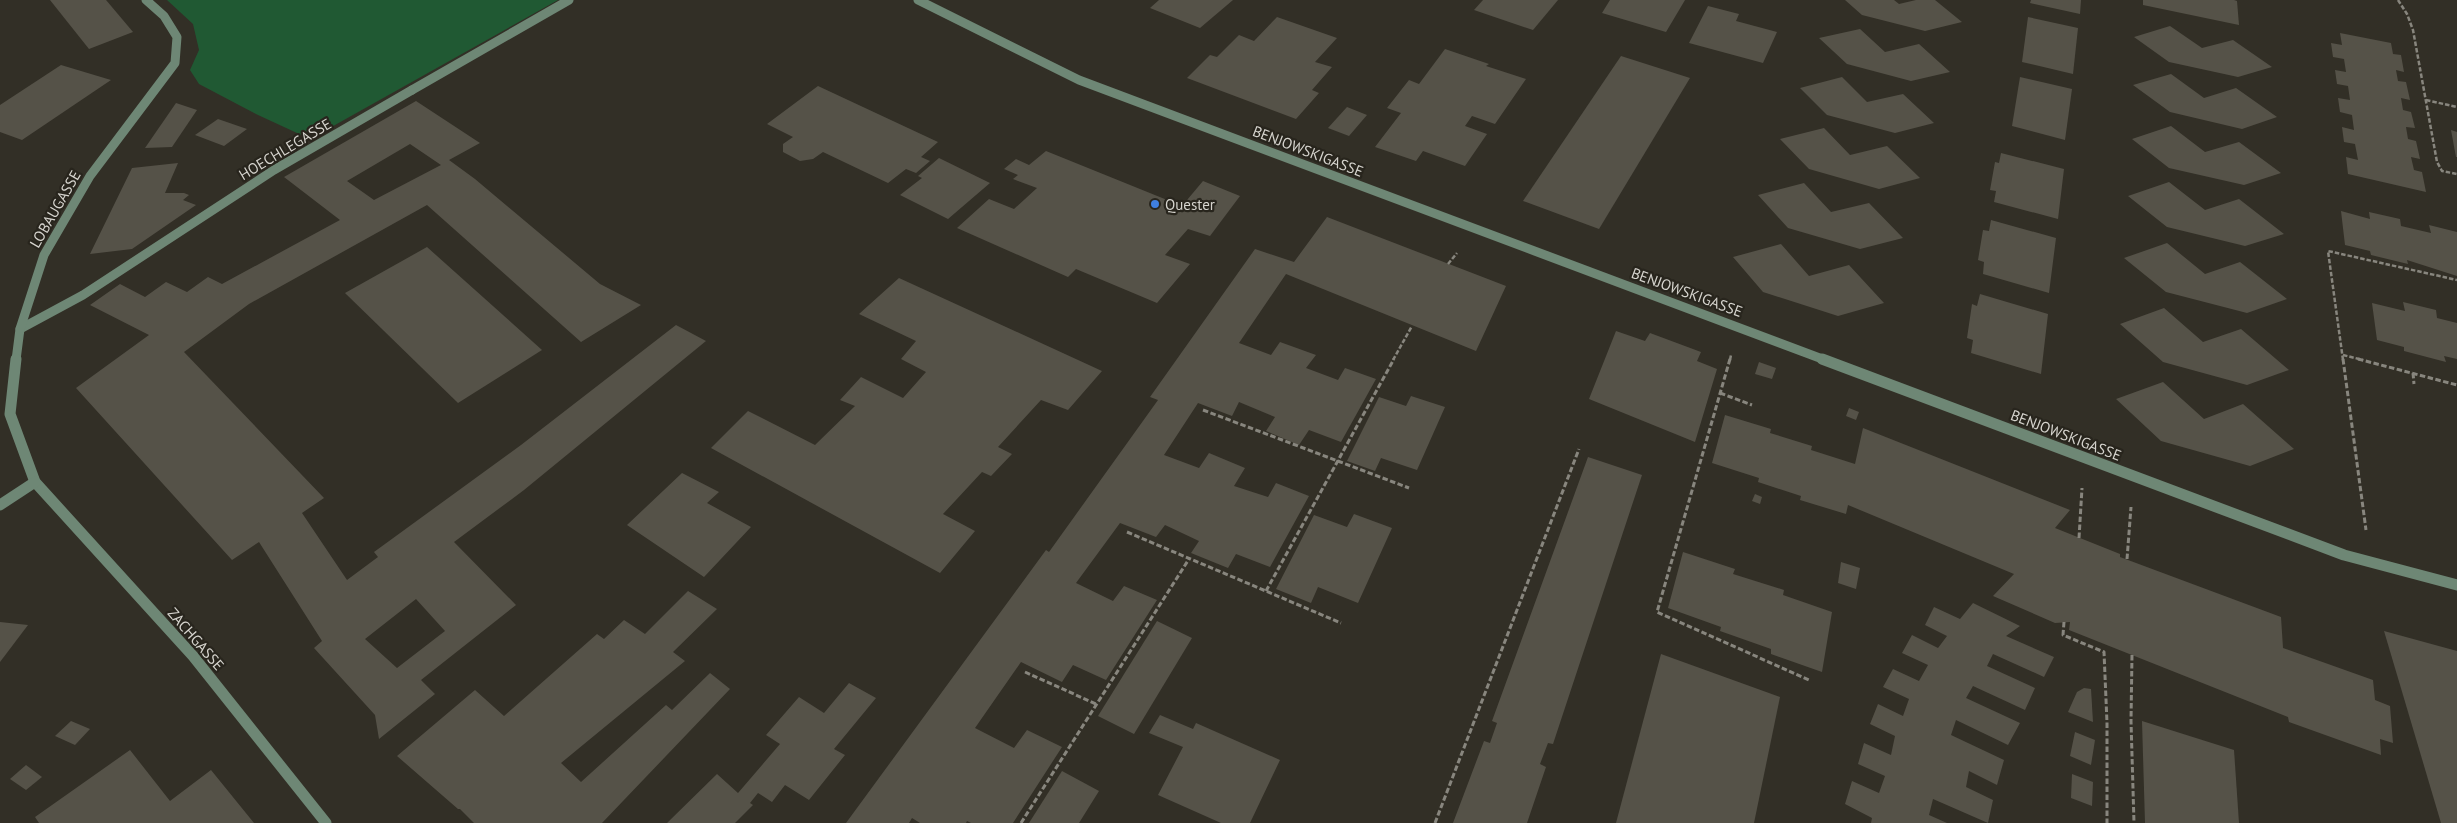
<svg xmlns="http://www.w3.org/2000/svg" width="2457" height="823" viewBox="0 0 2457 823" font-family="'PT Sans',sans-serif">
<style>
.green{fill:#205933}
.building{fill:#555248;fill-rule:evenodd}
.lines{fill:none;stroke-linecap:round;stroke-linejoin:round}
.path-far1{stroke:#88867e;stroke-width:2.5;stroke-dasharray:4.5 2;stroke-linecap:butt}
.path{stroke:#88867e;stroke-width:3;stroke-dasharray:5.5 2.5;stroke-linecap:butt}
.pedestrian{stroke:#6e8775;stroke-width:9}
.minor-far1{stroke:#6e8775;stroke-width:9}
.minor{stroke:#6e8775;stroke-width:11}
.shop-dot{fill:#3f7fe0;stroke:#28251d;stroke-width:2}
.labels{text-anchor:middle;dominant-baseline:central;stroke-width:4.5;stroke-linejoin:round;paint-order:stroke}
.street-label{font-size:15px;fill:#d6d4ce;stroke:#28251d}
.poi-label{font-size:15px;fill:#d6d4ce;stroke:#28251d;text-anchor:start}
</style>
<rect width="100%" height="100%" fill="#322f26"/>
<path class="green" d="M167,0H558L310,139L258,115L199,84L190,70L199,50L193,24Z"/>
<g class="building">
<path d="M50,0H106L133,32L89,49Z"/>
<path d="M1159,0H1233L1200,28L1150,8Z"/>
<path d="M1483,0H1558L1533,30L1474,10Z"/>
<path d="M1610,0H1685L1666,32L1602,13Z"/>
<path d="M1845,0H1894L1899,4L1916,0H1935L1962,22L1925,31L1862,15Z"/>
<path d="M2031,0H2081L2080,14L2030,3Z"/>
<path d="M2143,0H2234L2237,1L2239,25L2143,5Z"/>
<path d="M1708,6L1739,14L1736,21L1777,32L1763,63L1689,43Z"/>
<path d="M1277,17L1337,38L1315,62L1332,67L1312,90L1319,93L1296,119L1187,78L1210,55L1217,57L1239,35L1254,41Z"/>
<path d="M2028,17L2078,28L2073,74L2022,62Z"/>
<path d="M2170,26L2202,48L2233,40L2272,67L2238,77L2169,62L2134,37Z"/>
<path d="M1860,29L1885,52L1919,44L1950,72L1911,81L1847,64L1819,38Z"/>
<path d="M2340,33L2391,43L2393,54L2401,55L2404,72L2396,70L2398,81L2406,82L2410,100L2401,98L2403,110L2411,112L2415,128L2406,127L2408,139L2416,141L2420,159L2411,157L2414,170L2422,172L2426,192L2348,174L2346,157L2358,160L2355,144L2344,142L2342,127L2354,130L2352,115L2340,112L2338,98L2350,100L2348,86L2337,84L2335,70L2346,72L2344,59L2333,57L2331,43L2342,45Z"/>
<path d="M1445,49L1489,64L1486,66L1526,79L1495,124L1472,116L1465,126L1487,134L1465,166L1423,151L1416,161L1375,147L1401,113L1387,108L1409,80L1419,84Z"/>
<path d="M1621,56L1690,78L1599,229L1523,201Z"/>
<path d="M61,65L111,80L22,140L0,132V105Z"/>
<path d="M2171,74L2204,98L2236,88L2277,117L2242,129L2170,112L2133,85Z"/>
<path d="M1842,77L1867,102L1903,94L1934,123L1895,133L1827,115L1800,88Z"/>
<path d="M2020,77L2072,89L2065,140L2012,126Z"/>
<path d="M818,86L938,142L921,157L930,161L916,173L906,169L888,183L823,152L813,159L800,161L783,152V144L793,137L767,124Z"/>
<path d="M416,101L480,143L449,160L475,179L600,284L641,305L581,342L427,205L249,304L184,352L324,498L302,513L347,580L378,557L374,552L521,445L676,325L706,341L524,490L454,542L516,605L421,680L435,694L379,739L375,715L314,648L322,641L259,542L232,560L76,388L149,335L90,305L120,284L145,297L166,282L187,292L208,277L222,284L340,220L284,177ZM410,144L441,165L374,200L347,181ZM416,599L445,631L397,668L365,639Z"/>
<path d="M176,103L197,110L172,147L145,148Z"/>
<path d="M1347,107L1367,115L1349,136L1328,128Z"/>
<path d="M218,119L247,129L224,146L195,135Z"/>
<path d="M2171,126L2205,152L2239,142L2281,173L2244,185L2169,168L2132,139Z"/>
<path d="M1824,128L1850,155L1887,146L1920,178L1879,189L1809,169L1780,139Z"/>
<path d="M2451,130L2457,132V157H2456Z"/>
<path d="M1046,151L1182,206L1203,181L1240,196L1210,236L1188,229L1165,255L1190,264L1157,303L1076,269L1068,277L957,228L989,199L1014,209L1037,188L1013,179L1018,175L1004,169L1016,159L1029,165Z"/>
<path d="M2001,153L2064,169L2058,219L1994,202L1996,191L1990,190L1995,162L1999,163Z"/>
<path d="M939,158L990,183L948,219L900,195L922,178L918,176Z"/>
<path d="M178,163L165,193H184L189,195L183,200L196,205L132,249L90,254L132,168Z"/>
<path d="M2169,182L2205,210L2239,199L2284,234L2245,246L2167,227L2128,196Z"/>
<path d="M1804,183L1831,212L1869,203L1903,238L1860,249L1788,228L1758,195Z"/>
<path d="M2341,211L2370,219L2369,212L2400,219L2401,226L2431,233L2429,225L2457,232V276L2407,260L2408,264L2371,255L2370,251L2345,245Z"/>
<path d="M1327,217L1506,286L1476,351L1286,274L1239,343L1271,355L1280,342L1316,355L1306,368L1338,380L1345,368L1376,379L1341,442L1309,430L1299,445L1266,431L1275,417L1239,402L1232,416L1198,403L1164,455L1199,468L1209,453L1245,468L1234,486L1268,497L1276,483L1309,496L1270,567L1236,554L1228,568L1191,553L1199,541L1165,525L1156,537L1120,523L1076,583L1113,601L1124,586L1157,600L1106,680L1073,665L1062,682L1021,662L975,728L1014,748L1027,730L1062,747L1013,823H971L967,821L966,823H920L912,818L909,823H846L1046,550L1049,552L1158,400L1150,397L1255,249L1294,262Z"/>
<path d="M1991,220L2056,238L2049,293L1983,274L1984,262L1978,260L1983,230L1989,231Z"/>
<path d="M2167,243L2205,274L2240,262L2287,299L2247,313L2166,292L2124,258Z"/>
<path d="M1781,244L1809,276L1849,265L1884,303L1838,316L1763,292L1733,257Z"/>
<path d="M427,247L542,350L458,403L345,293Z"/>
<path d="M899,278L1102,371L1068,410L1041,400L998,447L1012,454L991,476L982,472L943,514L975,531L940,573L711,448L748,411L815,445L855,406L840,400L861,377L903,398L926,372L901,359L916,341L859,314Z"/>
<path d="M1980,294L2048,314L2041,374L1971,353L1973,340L1967,338L1972,304L1977,306Z"/>
<path d="M2403,302L2436,310L2437,318L2457,323V359L2444,356L2446,362L2404,351V347L2377,340L2372,303L2405,311Z"/>
<path d="M2164,308L2203,342L2241,329L2289,370L2247,385L2163,362L2120,324Z"/>
<path d="M1616,331L1645,341L1650,333L1701,352L1697,361L1717,369L1695,442L1589,399Z"/>
<path d="M1759,362L1776,368L1772,379L1755,374Z"/>
<path d="M2163,382L2204,419L2243,404L2294,449L2250,466L2161,441L2116,399Z"/>
<path d="M1411,396L1445,407L1417,470L1381,458L1375,471L1347,461L1379,397L1406,406Z"/>
<path d="M1849,408L1859,412L1856,420L1846,416Z"/>
<path d="M1725,415L1771,429L1770,433L1812,446L1811,450L1855,464L1863,428L2070,510L2055,528L2120,554V557L2281,617L2283,648L2373,680L2375,700L2390,706L2393,743L2380,739L2381,755L2289,722L2288,717L2069,630L2070,622L2055,623L1993,596L2014,574L1848,505L1846,514L1800,500L1801,496L1758,482L1759,478L1712,463Z"/>
<path d="M1588,457L1642,475L1553,744L1548,743L1540,764L1546,767L1527,823H1453L1484,741L1490,743L1497,723L1492,721Z"/>
<path d="M682,473L719,492L707,503L751,527L704,577L627,525Z"/>
<path d="M1755,494L1762,497L1760,504L1752,501Z"/>
<path d="M1354,514L1392,528L1358,603L1318,587L1311,603L1276,589L1314,515L1347,527Z"/>
<path d="M1683,552L1735,569L1733,574L1784,590L1783,595L1832,612L1822,672L1771,654V649L1720,631L1721,627L1668,608Z"/>
<path d="M1841,562L1860,568L1856,589L1838,583Z"/>
<path d="M688,591L717,609L673,652L685,661L561,763L581,782L666,705L672,710L710,673L730,689L602,823H474L460,809H458L397,756L475,690L504,716L597,634L604,639L624,620L645,634Z"/>
<path d="M1973,603L2020,626L2006,636L2054,657L2044,677L1993,654L1987,666L2035,688L2025,710L1973,686L1966,698L2020,723L2008,745L1956,720L1951,735L2004,760L1997,785L1969,771L1966,787L1993,800L1988,823L1933,799L1929,815L1947,823H1871L1872,818L1845,804L1852,781L1879,793L1885,776L1858,764L1864,743L1891,755L1895,736L1870,724L1878,704L1903,716L1909,699L1883,687L1893,669L1919,681L1928,665L1902,653L1912,635L1938,648L1947,636L1925,625L1934,607L1960,619Z"/>
<path d="M1157,621L1192,638L1134,734L1098,716Z"/>
<path d="M0,622L28,625L0,662Z"/>
<path d="M2384,631L2457,651V823H2441Z"/>
<path d="M1661,654L1780,697L1754,823H1616Z"/>
<path d="M849,683L876,698L834,749L845,755L809,800L785,785L772,802L758,793L750,803L753,805L735,823H667L717,774L738,793L780,744L766,735L799,697L824,713Z"/>
<path d="M2084,688L2091,689L2093,722L2068,712L2077,692Z"/>
<path d="M1160,715L1193,729L1196,723L1280,760L1250,823H1221L1158,795L1183,747L1149,733Z"/>
<path d="M71,721L90,729L75,745L55,736Z"/>
<path d="M2142,721L2234,750L2239,823H2145Z"/>
<path d="M2075,732L2095,740L2091,765L2070,756Z"/>
<path d="M130,750L170,801L211,770L254,823H39L35,817Z"/>
<path d="M26,765L42,777L26,790L10,779Z"/>
<path d="M1062,771L1099,791L1079,823H1029Z"/>
<path d="M2072,774L2093,782L2092,806L2071,798Z"/>
</g>
<g class="lines">
<g class="path-far1">
<path d="M2398,0L2407,14L2413,30L2437,162L2442,171L2457,174"/>
<path d="M2426,100L2457,107"/>
<path d="M1448,264L1457,253"/>
<path d="M2343,355L2363,360"/>
<path d="M1393,360L1412,326"/>
<path d="M1730,360L1731,355"/>
<path d="M2343,360L2328,251L2457,280"/>
</g>
<g class="path">
<path d="M1730,359L1657,612L1809,680"/>
<path d="M2343,359L2366,530"/>
<path d="M2358,359L2457,385"/>
<path d="M2413,373L2414,384"/>
<path d="M1720,393L1752,405"/>
<path d="M1203,410L1409,488"/>
<path d="M1127,532L1341,623"/>
<path d="M2079,538L2082,488"/>
<path d="M2127,559L2131,507"/>
<path d="M1266,591L1394,359"/>
<path d="M2064,622L2063,635L2104,652L2107,723V823"/>
<path d="M2132,655L2131,721L2134,823"/>
<path d="M1025,672L1096,704"/>
<path d="M1021,823L1189,559"/>
<path d="M1435,823L1579,449"/>
</g>
<path class="pedestrian" d="M412,90L569,0"/>
<g class="minor-far1">
<path d="M918,0L1079,80L1825,360"/>
<path d="M20,329L83,295L274,170L412,90"/>
<path d="M16,360L20,329L44,255L90,176L175,63L177,37L164,16L146,0"/>
</g>
<g class="minor">
<path d="M16,359L10,414L35,482L193,656L326,823"/>
<path d="M1822,359L2344,555L2457,585"/>
<path d="M0,505L35,482"/>
</g>
</g>
<circle class="shop-dot" cx="1155" cy="204" r="5"/>
<g class="labels">
<g class="street-label">
<text transform="translate(285 149) rotate(-31)">HOECHLEGASSE</text>
<text transform="translate(1308 151) rotate(21)">BENJOWSKIGASSE</text>
<text transform="translate(55 209) rotate(-60)">LOBAUGASSE</text>
<text transform="translate(1687 292) rotate(20)">BENJOWSKIGASSE</text>
<text transform="translate(2066 435) rotate(21)">BENJOWSKIGASSE</text>
<text transform="translate(196 639) rotate(49)">ZACHGASSE</text>
</g>
<g class="poi-label">
<text x="1165" y="204">Quester</text>
</g>
</g>
</svg>
